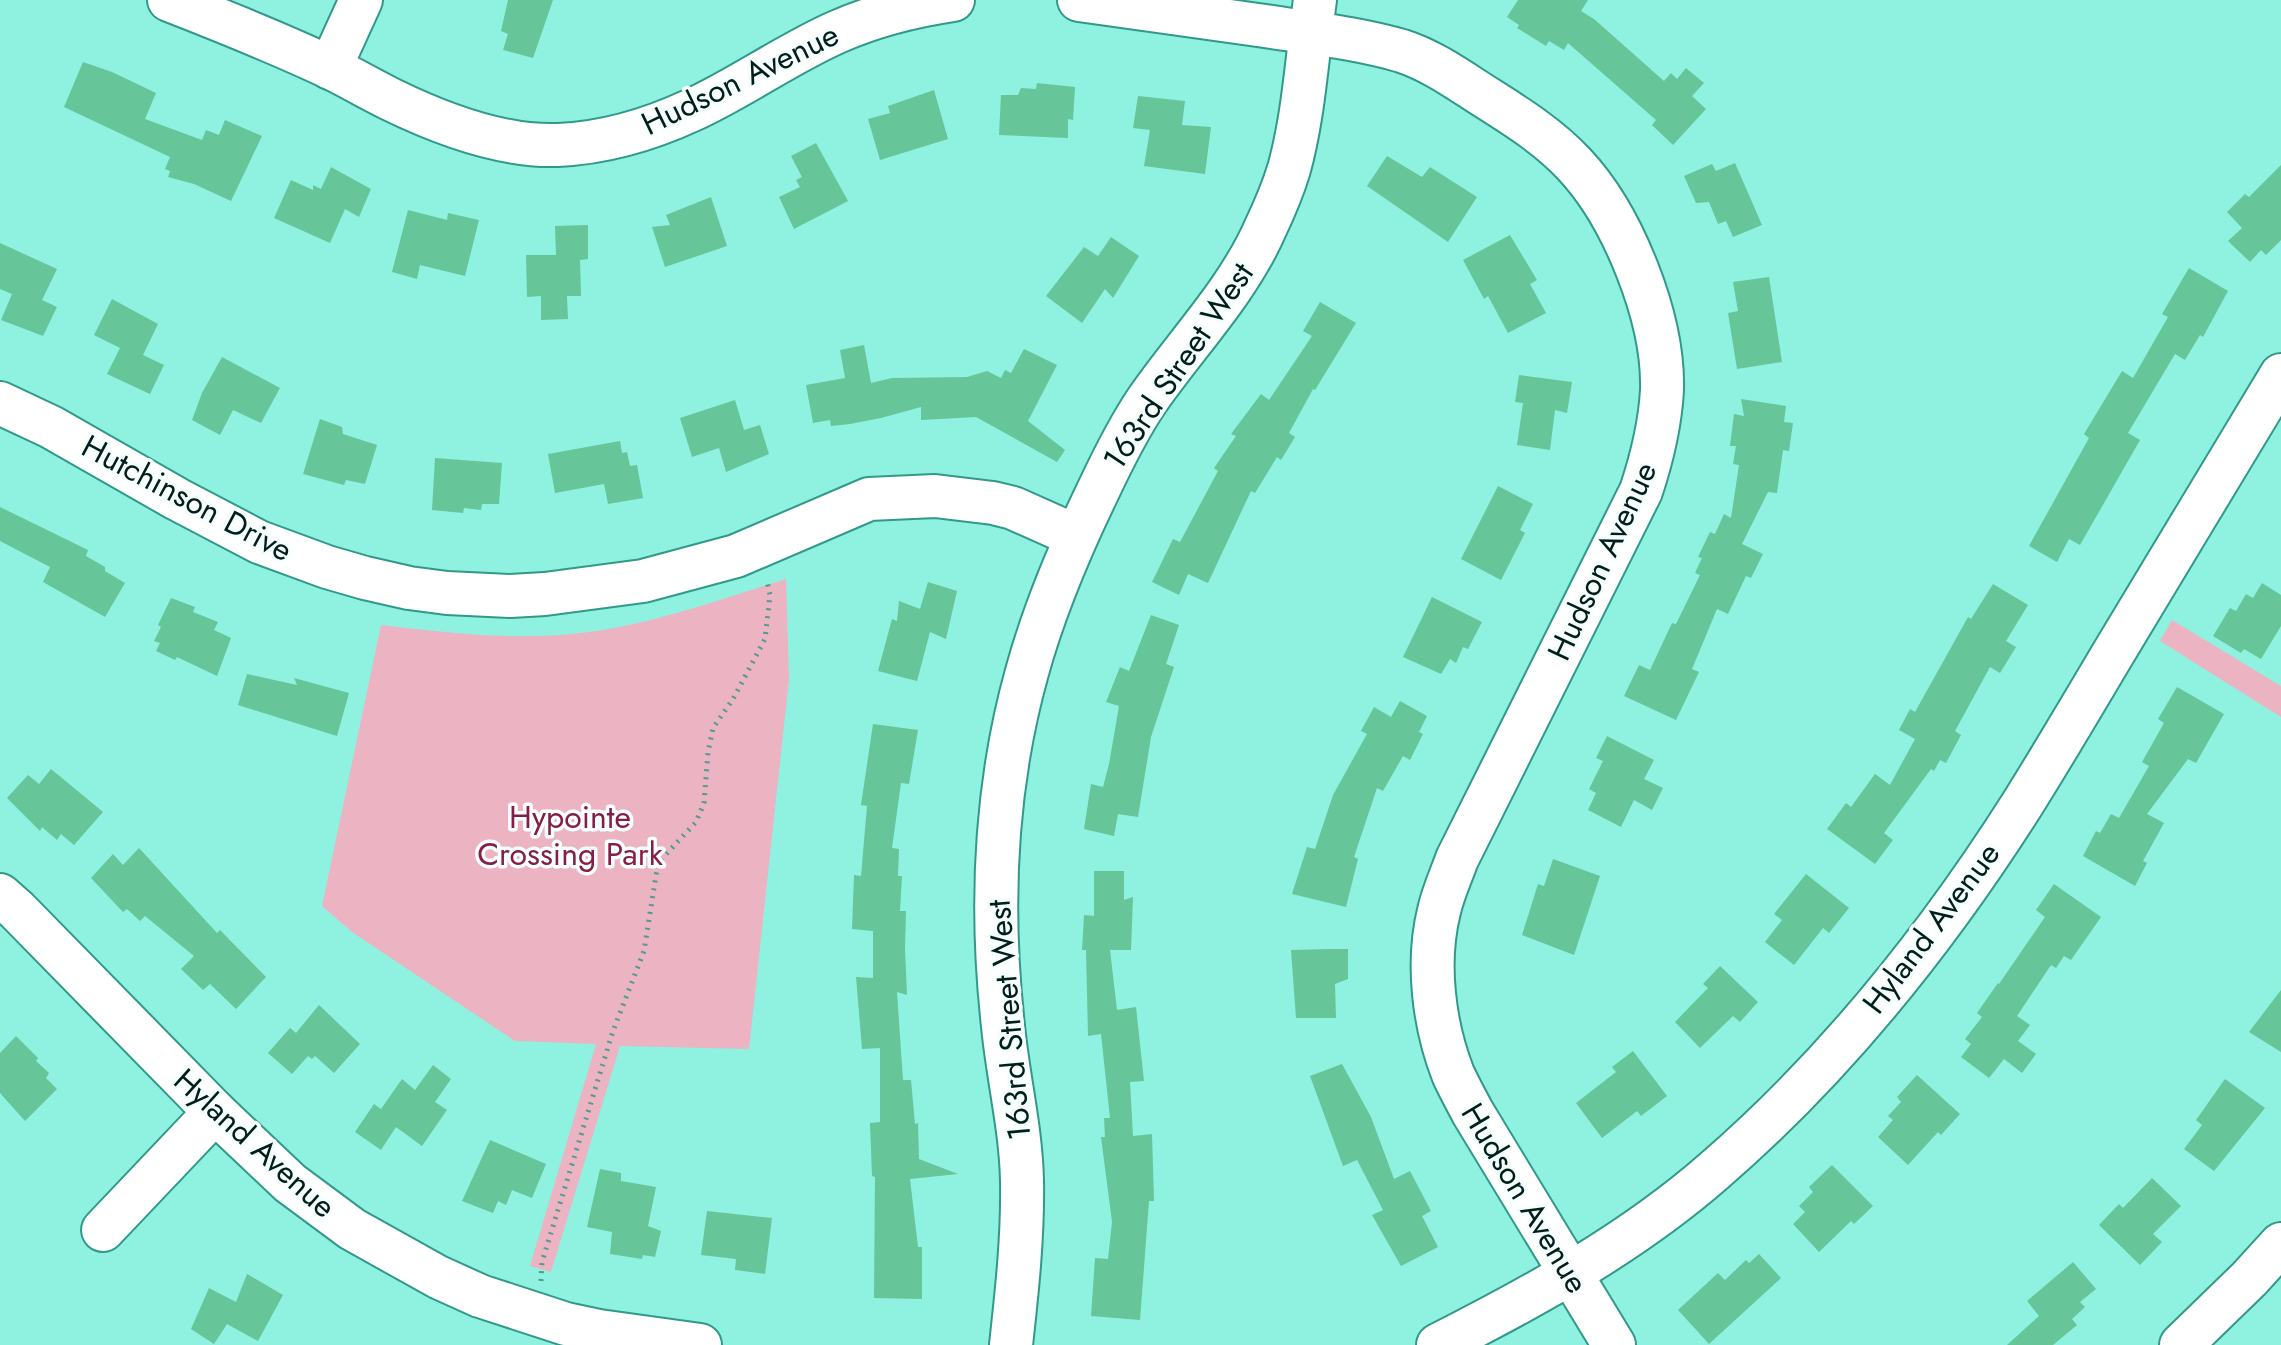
<svg xmlns="http://www.w3.org/2000/svg" width="2281" height="1345" viewBox="0 0 2281 1345" font-family="Jost,sans-serif">
<style>
.green{fill:#ecb3c2}
.building{fill:#66c599}
.lines{fill:none;stroke-linecap:round;stroke-linejoin:round}
.minor-casing{stroke:#31998a;stroke-width:46}
.path{stroke:#549a8e;stroke-width:5;stroke-dasharray:2 6;stroke-linecap:butt}
.minor{stroke:#fff;stroke-width:42}
.labels{text-anchor:middle;dominant-baseline:central;stroke-width:7;stroke-linejoin:round;paint-order:stroke}
.street-label{font-size:32px;fill:#001e1a;stroke:#f6fffd}
.park-label{font-size:32px;fill:#851e47;stroke:#f6fffd}
</style>
<rect width="100%" height="100%" fill="#8ff1e0"/>
<g class="green">
<path d="M786,579L789,679L749,1049L620,1046L551,1272L530,1266L596,1044L515,1041L352,932L322,906L381,625C441,632 498,639 559,635C637,630 712,602 786,579Z"/>
<path d="M2172,620L2281,686V717L2160,641Z"/>
</g>
<g class="building">
<path d="M508,0H553L533,58L503,50L508,34L501,31Z"/>
<path d="M1518,0H1588L1581,11L1594,19L1664,81L1671,73L1677,79L1686,68L1704,83L1692,96L1706,109L1673,145L1652,125L1656,120L1568,43L1564,50L1549,41L1546,46L1517,28L1519,25L1507,17Z"/>
<path d="M83,62L112,72L156,93L145,119L202,140L206,130L219,135L225,120L262,136L231,201L194,184L168,177L170,171L165,169L170,157L64,107Z"/>
<path d="M1037,83L1075,87L1073,120L1068,119V138L999,135L1001,95H1018L1021,88L1036,89Z"/>
<path d="M934,90L948,139L880,160L868,119L890,113L888,106Z"/>
<path d="M1138,96L1185,101L1182,125L1211,127L1205,174L1144,166L1150,130L1133,128Z"/>
<path d="M816,143L848,201L794,229L779,197L800,187L796,180L802,177L791,156Z"/>
<path d="M1387,156L1422,177L1430,167L1477,197L1448,242L1367,186Z"/>
<path d="M1735,163L1762,225L1733,237L1726,221L1718,224L1709,202L1696,203L1684,176L1712,164L1716,171Z"/>
<path d="M2281,165V240L2266,255L2261,250L2250,262L2228,241L2242,228L2227,212L2245,194L2249,197Z"/>
<path d="M331,167L371,189L359,217L345,209L330,243L274,218L291,180L313,190V185L321,189Z"/>
<path d="M711,197L727,246L665,267L652,227L670,225L666,215Z"/>
<path d="M408,210L447,220L448,213L479,220L465,276L420,265L417,279L392,272Z"/>
<path d="M588,225V259L580,260L581,296H567L568,319L541,320V296L527,297L526,255H556L555,226Z"/>
<path d="M1510,235L1537,280L1530,284L1546,313L1508,333L1488,296L1484,299L1463,260Z"/>
<path d="M1111,237L1139,256L1113,298L1105,289L1082,323L1046,296L1084,247L1098,256Z"/>
<path d="M0,243L57,269L42,300L57,307L43,336L1,320L12,294L0,289Z"/>
<path d="M2189,268L2228,291L2203,337L2200,335L2185,360L2175,354L2128,433L2140,440L2080,545L2069,539L2057,562L2029,546L2089,438L2084,434L2122,371L2133,378L2168,317L2162,314Z"/>
<path d="M1769,277L1782,362L1737,369L1728,313L1738,311L1733,282Z"/>
<path d="M112,299L158,324L143,355L164,365L150,394L107,374L120,348L94,335Z"/>
<path d="M1320,302L1356,323L1315,390L1313,389L1289,433L1295,437L1281,460L1277,457L1255,493L1251,491L1208,583L1188,574L1179,595L1152,582L1173,539L1180,542L1218,471L1214,468L1236,436L1231,434L1261,394L1269,400L1312,336L1303,331Z"/>
<path d="M864,345L871,383L892,378L967,377L987,371L1001,378L1005,370L1011,373L1024,349L1057,365L1028,421L1065,450L1057,462L976,417L921,420V407L881,418L850,424L831,426L830,420L813,423L806,385L845,378L840,350Z"/>
<path d="M222,357L280,388L261,423L233,410L220,435L192,420L202,393Z"/>
<path d="M1519,375L1572,382L1567,413L1555,410L1550,450L1517,445L1523,403L1515,402Z"/>
<path d="M1741,399L1786,406L1784,422L1793,423L1789,451L1783,450L1777,493L1768,492L1742,544L1763,554L1751,578L1746,576L1728,614L1717,609L1692,669L1699,672L1676,720L1624,696L1639,665L1650,670L1672,623L1676,624L1700,575L1695,573L1702,558L1698,557L1710,532L1715,534L1724,514L1731,518L1739,465L1733,464L1736,446H1730L1734,414L1744,416Z"/>
<path d="M735,400L744,430L760,425L769,454L726,472L719,448L692,457L680,418Z"/>
<path d="M320,419L342,427L343,434L377,445L365,484L346,480L344,485L303,474Z"/>
<path d="M620,441L622,453L627,452L630,466L637,465L643,498L608,504L604,484L555,493L548,454Z"/>
<path d="M435,458L502,463L499,504H482L481,510L464,508L463,513L432,510Z"/>
<path d="M1498,486L1533,504L1520,530L1525,533L1501,580L1461,559Z"/>
<path d="M0,507L88,550L86,556L105,567V571L125,583L105,617L43,582L50,567L0,541Z"/>
<path d="M928,582L957,591L946,639L930,632L917,681L878,671L892,619L897,621L899,601L920,609Z"/>
<path d="M2262,583L2281,595V626L2261,659L2244,649L2241,653L2213,636L2230,608L2236,611L2246,594L2253,598Z"/>
<path d="M1993,584L2028,605L2006,641L2016,647L2000,673L1990,667L1955,731L1961,735L1946,763L1940,760L1934,771L1931,769L1884,833L1893,840L1875,864L1827,829L1846,803L1851,807L1875,774L1890,785L1915,739L1899,730L1910,709L1915,712L1968,617L1971,619Z"/>
<path d="M1432,597L1482,622L1468,649L1463,647L1456,663L1450,659L1441,674L1403,657Z"/>
<path d="M171,598L195,607L193,612L218,622L214,630L231,638L217,676L177,657L175,660L156,651L160,643L154,641L161,627L158,625Z"/>
<path d="M1151,615L1179,625L1166,664L1174,667L1151,737L1138,817L1118,814L1114,836L1084,829L1091,784L1103,787L1109,764L1119,706L1106,702L1120,667L1129,671Z"/>
<path d="M247,674L297,685L294,678L349,693L337,736L238,705Z"/>
<path d="M2177,687L2224,714L2196,763L2188,759L2147,814L2164,823L2143,861L2147,863L2135,886L2083,856L2096,831L2100,833L2111,814L2119,818L2149,766L2142,762L2164,723L2158,719Z"/>
<path d="M1400,701L1427,716L1419,732L1423,734L1410,760L1403,756L1383,791L1377,788L1354,857L1358,859L1346,907L1292,894L1307,847L1315,849L1333,795L1367,734L1361,731L1374,707L1391,717Z"/>
<path d="M873,724L918,730L909,784L901,783L892,848L899,849L898,876H902L900,911H906L905,949L907,995L897,992L903,1080H911L915,1124L918,1123L919,1159L958,1174L910,1179L918,1247H922V1299L874,1298L875,1177L872,1176L870,1123L880,1122V1048L862,1049L856,977L873,978V931L852,929L854,875L861,876L867,806L861,805Z"/>
<path d="M1607,736L1654,760L1644,779L1663,788L1652,810L1634,800L1621,827L1588,810L1596,793L1589,789L1603,761L1596,758Z"/>
<path d="M51,769L103,812L74,845L61,834L57,840L42,827L40,831L7,798L28,775L39,784Z"/>
<path d="M139,848L217,933L220,930L266,977L236,1009L210,984L203,990L181,969L194,956L145,916L140,921L127,909L123,912L91,878L113,854L123,865Z"/>
<path d="M1553,859L1600,876L1574,955L1522,935L1538,884L1544,886Z"/>
<path d="M1094,871H1124V900L1133,897L1131,950H1110L1117,1010L1136,1007L1144,1081L1130,1082L1133,1136L1152,1134L1154,1201H1149L1140,1320L1091,1316L1095,1258L1108,1259L1112,1222L1101,1137H1105L1104,1118H1110L1101,1034L1088,1036L1086,950H1082L1084,915L1094,916Z"/>
<path d="M1806,874L1849,908L1829,933L1823,928L1794,965L1765,942L1782,920L1774,914Z"/>
<path d="M2054,884L2101,917L2071,960L2064,956L2056,968L2051,965L2017,1016L2030,1025L2018,1041L2036,1054L2022,1073L2004,1059L1989,1078L1961,1057L1971,1044L1965,1039L1982,1017L1977,1013L1998,983L1999,984L2045,917L2036,910Z"/>
<path d="M1332,949H1348V979L1335,984L1336,1018H1296L1291,950Z"/>
<path d="M1720,966L1758,1002L1740,1022L1733,1016L1700,1048L1675,1022L1708,988L1703,984Z"/>
<path d="M2281,990V1052L2249,1032Z"/>
<path d="M319,1005L360,1044L334,1073L315,1056L312,1059L308,1056L292,1074L268,1053L290,1028L296,1033Z"/>
<path d="M16,1036L38,1058L36,1061L49,1073L46,1078L57,1089L25,1121L0,1093V1053Z"/>
<path d="M1633,1051L1667,1096L1641,1116L1637,1111L1602,1138L1576,1103L1616,1072L1612,1067Z"/>
<path d="M1342,1064L1371,1117L1394,1179L1410,1171L1431,1211L1422,1216L1438,1247L1401,1266L1372,1215L1383,1210L1357,1160L1343,1166L1310,1076Z"/>
<path d="M433,1065L451,1079L435,1102L447,1110L422,1146L396,1127L381,1150L355,1132L374,1104L381,1109L402,1079L415,1090Z"/>
<path d="M1917,1075L1960,1114L1941,1135L1938,1132L1908,1165L1878,1137L1893,1120L1888,1116L1901,1102L1897,1097Z"/>
<path d="M2225,1079L2265,1108L2214,1171L2184,1149L2202,1125L2196,1120Z"/>
<path d="M490,1140L546,1164L532,1198L512,1190L506,1205L498,1201L493,1213L462,1201Z"/>
<path d="M1832,1165L1873,1206L1854,1224L1851,1221L1819,1252L1793,1224L1805,1212L1799,1206L1813,1192L1809,1187Z"/>
<path d="M600,1169L621,1173V1181L656,1187L648,1226L661,1231L655,1257L643,1255L642,1259L610,1254L612,1232L587,1227Z"/>
<path d="M2152,1178L2181,1206L2153,1234L2162,1242L2140,1265L2099,1225L2119,1204L2123,1208Z"/>
<path d="M707,1211L772,1218L765,1274L735,1270L736,1259L701,1255Z"/>
<path d="M1759,1254L1781,1278L1709,1344L1678,1310L1718,1273L1725,1280L1746,1260L1749,1263Z"/>
<path d="M2073,1262L2096,1289L2080,1302L2085,1307L2072,1319L2077,1325L2053,1345H2007L2039,1316L2027,1301Z"/>
<path d="M247,1274L283,1295L258,1341L227,1324L214,1344L191,1329L209,1288L236,1302Z"/>
</g>
<g class="lines">
<g class="minor-casing">
<g id="minor">
<path d="M169,0C223,21 278,43 331,68C351,78 370,89 390,99C439,123 503,147 558,145C604,143 651,129 692,110C742,87 787,54 837,32C873,16 913,6 953,0"/>
<path d="M1079,0C1141,9 1203,17 1265,26C1310,33 1358,38 1402,51C1433,61 1460,81 1487,98C1517,117 1549,137 1574,164C1623,216 1664,318 1662,390C1660,426 1652,458 1641,491L1457,859C1451,876 1443,893 1439,911C1426,963 1434,1025 1453,1074C1459,1087 1466,1100 1473,1113L1614,1345"/>
<path d="M330,68L361,0"/>
<path d="M0,403L51,427L177,499L259,542L327,567L365,578L409,588L447,593L510,596L545,594L643,581L736,556L869,499L935,496L993,503L1013,508L1076,536"/>
<path d="M0,895L17,910L215,1112L290,1183L352,1229L438,1277L480,1296L566,1324L599,1331L700,1345"/>
<path d="M103,1230L215,1112"/>
<path d="M1011,1345C1017,1291 1023,1236 1022,1181C1021,1129 1008,1078 1003,1026C990,908 995,786 1027,672C1044,610 1069,551 1097,493C1112,461 1128,428 1148,399C1187,343 1237,292 1265,229C1274,210 1283,189 1289,169C1304,115 1307,56 1315,0"/>
<path d="M1438,1345C1535,1296 1633,1242 1715,1170C1835,1066 1938,937 2023,803C2053,755 2082,706 2111,657C2168,563 2224,469 2281,375"/>
<path d="M2181,1345L2249,1279L2281,1244"/>
</g>
</g>
<path class="path" d="M541,1281L542,1262L613,1031L644,951L658,863L696,822L704,803L708,752L713,728L733,699L765,639L770,595L767,581"/>
<use href="#minor" class="minor"/>
</g>
<g class="labels">
<g class="street-label">
<text transform="translate(740 79) rotate(-26)">Hudson Avenue</text>
<text transform="translate(1178 366) rotate(-56)">163rd Street West</text>
<text transform="translate(187 498) rotate(28)">Hutchinson Drive</text>
<text transform="translate(1602 561) rotate(-65)">Hudson Avenue</text>
<text transform="translate(1931 928) rotate(-53)">Hyland Avenue</text>
<text transform="translate(1009 1020) rotate(-95)">163rd Street West</text>
<text transform="translate(255 1143) rotate(42)">Hyland Avenue</text>
<text transform="translate(1525 1198) rotate(59)">Hudson Avenue</text>
</g>
<g class="park-label">
<text x="570" y="817">Hypointe<tspan x="570" dy="37">Crossing Park</tspan></text>
</g>
</g>
</svg>
